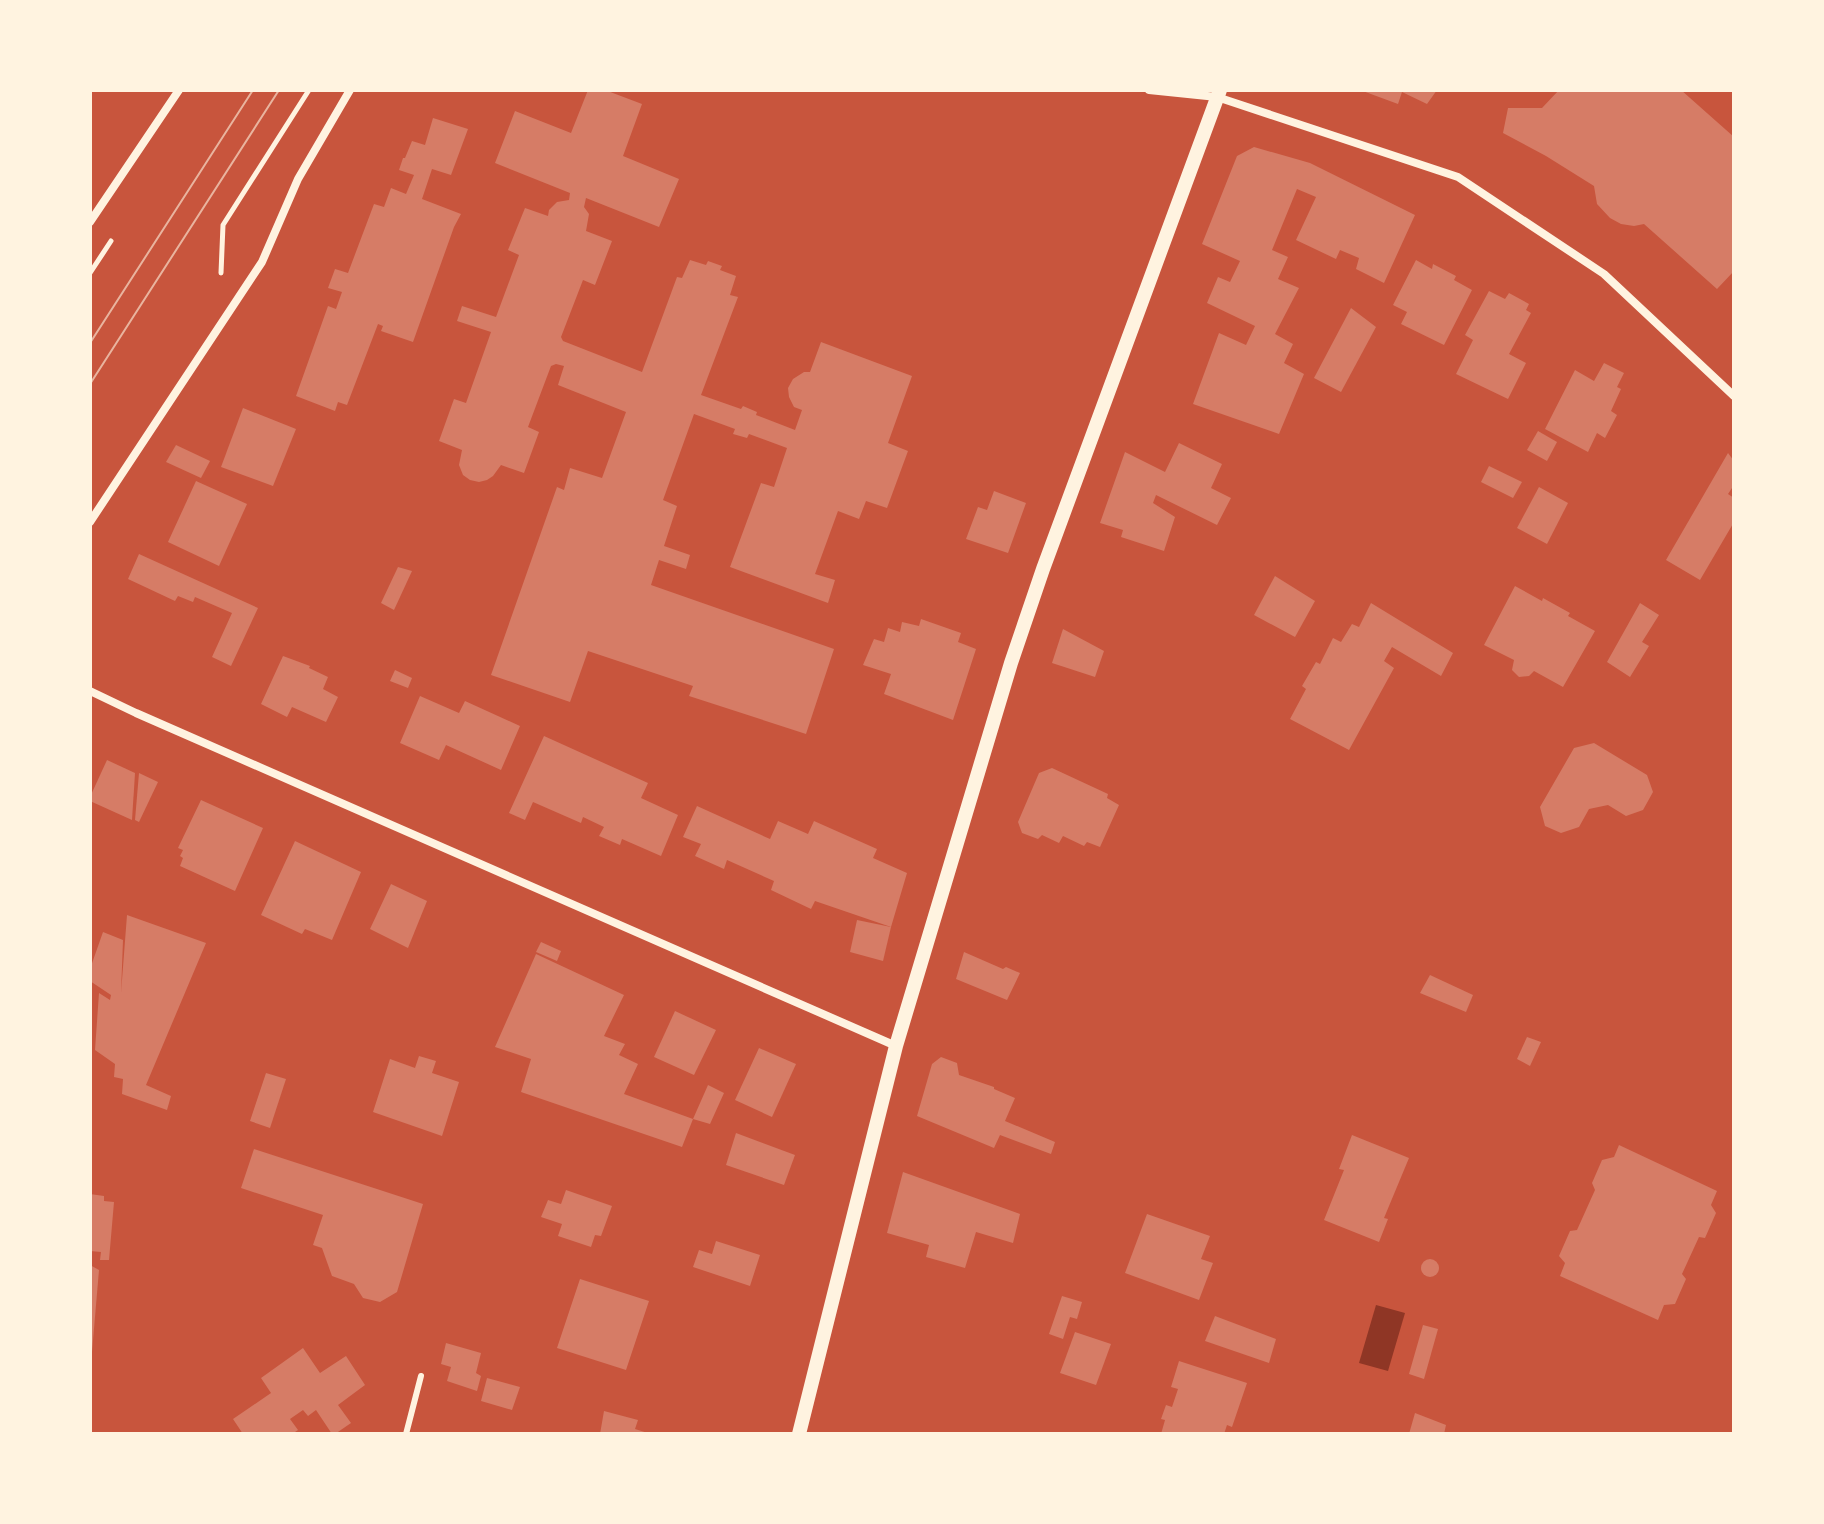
<svg xmlns="http://www.w3.org/2000/svg" width="1824" height="1524" viewBox="0 0 1824 1524" font-family="'Source Sans 3',sans-serif">
<style>
.water{fill:#8f3625}
.building{fill:#d67c66}
.lines{fill:none;stroke-linecap:round;stroke-linejoin:round}
.path{stroke:#fff3e0;stroke-width:5}
.service{stroke:#fff3e0;stroke-width:6}
.minor{stroke:#fff3e0;stroke-width:8}
.tertiary{stroke:#fff3e0;stroke-width:14}
.tram{stroke:#e9b49f;stroke-width:2}
</style>
<rect width="100%" height="100%" fill="#c8553d"/>
<path class="water" d="M1376,1305L1405,1313L1388,1371L1359,1363Z"/>
<g class="building">
<path d="M588,90H605L642,104L623,156L679,179L659,227L586,198L584,207L589,214L586,231L612,241L595,285L583,280L561,337L563,341L642,372L677,277L682,278L690,260L706,265L708,261L722,266L720,270L736,276L730,295L738,297L701,395L741,409L743,406L757,412L756,415L795,430L802,410L794,407L789,397L788,388L793,379L804,372H810L821,342L912,376L888,443L908,451L887,508L866,501L859,519L838,511L815,574L835,580L828,603L730,567L761,483L774,487L787,448L749,434L747,438L733,434L735,429L694,414L663,500L677,506L664,546L690,555L686,569L659,560L651,585L834,649L806,734L689,696L693,686L588,651L570,702L491,675L557,487L564,490L570,468L602,478L626,412L558,385L564,366L556,364L551,366L528,427L539,432L524,473L501,465L493,476L487,480L479,482L470,480L463,475L459,465L462,450L439,441L454,399L466,403L491,332L457,321L462,306L496,317L519,255L508,250L525,208L548,216L549,210L557,202L569,200L570,193L495,163L515,111L571,133Z"/>
<path d="M1360,90H1437L1427,104L1402,92L1398,104Z"/>
<path d="M1559,90H1681L1734,137V271L1717,289L1644,224L1634,226L1621,224L1610,218L1597,204L1594,186L1546,156L1503,133L1508,108H1542Z"/>
<path d="M433,118L468,129L451,175L432,169L422,199L461,214L454,227L413,342L381,331L383,326L378,324L347,405L338,402L335,411L296,396L328,306L336,309L342,292L328,288L335,269L348,273L374,204L384,207L391,188L406,194L414,175L399,170L403,158H405L412,141L425,145Z"/>
<path d="M1254,147L1310,163L1415,215L1384,283L1356,269L1359,258L1340,250L1336,259L1296,240L1316,197L1297,189L1272,250L1288,257L1278,279L1299,288L1275,334L1293,344L1284,363L1304,374L1279,434L1193,404L1219,333L1246,345L1255,326L1207,303L1218,277L1230,282L1240,261L1202,244L1237,156Z"/>
<path d="M1416,260L1432,269L1433,264L1456,276L1454,280L1472,290L1444,345L1401,324L1407,312L1393,305Z"/>
<path d="M1489,291L1505,299L1509,293L1529,304L1526,310L1531,313L1509,354L1526,363L1508,399L1456,374L1473,340L1465,335Z"/>
<path d="M1351,308L1376,327L1341,392L1314,378Z"/>
<path d="M1604,363L1624,373L1617,387L1621,389L1611,411L1617,415L1605,438L1597,433L1588,452L1545,429L1575,370L1594,381Z"/>
<path d="M243,408L296,429L273,486L221,467Z"/>
<path d="M1538,431L1557,442L1547,461L1527,450Z"/>
<path d="M1179,443L1222,464L1211,488L1231,498L1217,525L1156,495L1153,503L1175,517L1164,551L1121,537L1123,530L1100,523L1125,452L1165,472Z"/>
<path d="M176,445L210,461L201,478L166,462Z"/>
<path d="M1728,453L1734,461V485L1728,494L1734,498V522L1700,580L1666,560Z"/>
<path d="M1489,466L1522,482L1513,498L1481,482Z"/>
<path d="M196,481L247,504L219,566L168,542Z"/>
<path d="M1539,487L1568,503L1547,544L1517,528Z"/>
<path d="M994,491L1026,503L1008,553L966,539L978,507L987,510Z"/>
<path d="M139,554L258,608L231,666L212,657L232,613L195,597L193,602L178,596L175,601L128,579Z"/>
<path d="M398,567L412,571L394,610L381,603Z"/>
<path d="M1275,576L1315,601L1295,637L1254,615Z"/>
<path d="M1515,586L1542,601L1543,598L1570,613L1568,616L1595,631L1563,687L1534,671L1529,676L1519,677L1512,670L1514,660L1484,645Z"/>
<path d="M1371,603L1453,653L1441,676L1392,647L1384,661L1394,668L1349,750L1290,719L1306,689L1302,686L1316,662L1320,664L1333,638L1341,642L1352,624L1359,627Z"/>
<path d="M1640,603L1659,615L1642,642L1649,646L1630,677L1607,662Z"/>
<path d="M921,619L961,633L958,642L976,649L953,720L884,694L891,674L863,665L874,639L884,642L888,628L900,632L902,622L919,626Z"/>
<path d="M1063,629L1104,651L1095,677L1052,663Z"/>
<path d="M283,656L310,666L309,668L328,677L323,689L338,697L326,722L292,707L287,717L261,704Z"/>
<path d="M395,670L412,678L408,688L390,681Z"/>
<path d="M420,696L459,713L465,701L520,726L501,770L446,745L439,760L400,743Z"/>
<path d="M544,736L648,783L641,798L678,815L661,856L622,839L620,845L599,836L604,827L583,817L581,823L533,802L525,820L509,813Z"/>
<path d="M1594,743L1647,775L1653,792L1643,810L1626,816L1608,805L1589,809L1579,827L1561,833L1545,826L1540,807L1574,748Z"/>
<path d="M107,760L135,773L132,820L90,801V797Z"/>
<path d="M1052,768L1108,794L1107,798L1119,805L1100,847L1087,842L1084,846L1063,836L1059,843L1042,835L1038,839L1022,833L1018,822L1039,773Z"/>
<path d="M139,773L158,782L139,822L135,820Z"/>
<path d="M201,800L263,828L235,891L180,866L183,858L180,856L183,850L178,848Z"/>
<path d="M697,806L770,839L778,821L808,834L814,821L877,849L873,858L907,873L891,927L815,901L811,909L771,890L774,881L727,860L724,869L695,856L701,844L683,837Z"/>
<path d="M295,841L361,872L332,940L305,929L302,934L261,915Z"/>
<path d="M391,884L427,901L408,948L370,929Z"/>
<path d="M127,915L206,943L146,1085L171,1096L167,1110L122,1094L123,1079L114,1077L115,1064L95,1050L99,993L110,1000L111,995L90,981V969L103,932L123,940L121,993Z"/>
<path d="M857,920L891,927L883,961L850,952Z"/>
<path d="M541,942L561,951L557,961L536,952Z"/>
<path d="M964,952L1003,969L1006,967L1020,973L1007,1000L956,979Z"/>
<path d="M536,954L624,995L604,1036L625,1044L619,1055L638,1064L624,1094L693,1119L708,1085L724,1093L710,1124L693,1119L682,1147L521,1092L531,1059L495,1047Z"/>
<path d="M1430,975L1473,995L1466,1012L1420,993Z"/>
<path d="M675,1011L716,1030L694,1075L654,1057Z"/>
<path d="M1527,1037L1541,1042L1530,1066L1517,1059Z"/>
<path d="M759,1048L796,1064L772,1117L735,1100Z"/>
<path d="M419,1056L436,1061L432,1073L459,1082L442,1136L373,1112L390,1059L415,1068Z"/>
<path d="M941,1057L957,1063L959,1075L994,1087V1089L1015,1098L1005,1121L1055,1142L1051,1154L1000,1135L994,1148L917,1116L932,1064Z"/>
<path d="M266,1073L286,1079L270,1128L250,1121Z"/>
<path d="M736,1133L795,1155L784,1185L726,1165Z"/>
<path d="M1352,1135L1409,1158L1384,1218L1388,1219L1379,1242L1324,1220L1344,1170L1339,1169Z"/>
<path d="M1619,1145L1717,1191L1711,1205L1716,1213L1705,1238L1699,1237L1682,1274L1686,1279L1675,1304L1664,1305L1658,1320L1560,1276L1565,1263L1559,1256L1570,1231L1577,1230L1595,1190L1592,1183L1602,1160L1614,1157Z"/>
<path d="M254,1149L423,1204L397,1292L380,1302L363,1298L354,1284L332,1276L322,1248L313,1245L323,1215L241,1188Z"/>
<path d="M903,1172L1020,1214L1013,1243L976,1232L965,1268L926,1257L929,1245L887,1233Z"/>
<path d="M566,1190L612,1206L601,1236L595,1235L591,1247L558,1236L562,1224L541,1217L548,1200L561,1204Z"/>
<path d="M90,1194L104,1196V1201L114,1202L109,1260H100L101,1252L90,1251Z"/>
<path d="M1147,1214L1210,1236L1201,1259L1213,1263L1199,1300L1125,1273Z"/>
<path d="M716,1241L760,1255L750,1286L693,1267L699,1250L712,1254Z"/>
<circle cx="1430" cy="1268" r="9"/>
<path d="M90,1265L99,1270L92,1352H90Z"/>
<path d="M580,1279L649,1301L626,1370L557,1348Z"/>
<path d="M1062,1296L1082,1302L1077,1319L1070,1317L1063,1339L1049,1334Z"/>
<path d="M1215,1316L1276,1339L1269,1363L1205,1341Z"/>
<path d="M1423,1325L1438,1329L1424,1379L1409,1374Z"/>
<path d="M1075,1332L1111,1344L1096,1385L1060,1373Z"/>
<path d="M446,1343L481,1353L476,1373L481,1376L477,1391L447,1381L451,1367L441,1364Z"/>
<path d="M303,1348L320,1373L346,1356L365,1385L338,1405L351,1423L335,1434H332L316,1410L308,1416L303,1410L290,1419L298,1430L292,1434H243L233,1419L271,1393L261,1378Z"/>
<path d="M1179,1361L1247,1383L1232,1427L1227,1425L1224,1434H1161L1165,1420L1161,1419L1166,1405L1172,1407L1178,1389L1171,1387Z"/>
<path d="M487,1378L520,1387L512,1410L481,1401Z"/>
<path d="M604,1411L638,1420L635,1429L651,1434H600Z"/>
<path d="M1415,1413L1446,1425L1444,1434H1409Z"/>
</g>
<g class="lines">
<g class="path">
<path d="M90,273L111,241"/>
<path d="M221,273L223,225L309,90"/>
</g>
<path class="service" d="M406,1434L421,1376"/>
<g class="minor">
<path d="M1149,90L1217,97L1458,177L1604,274L1734,396"/>
<path d="M90,222L179,90"/>
<path d="M90,522L262,262L298,179L350,90"/>
<path d="M90,691L136,713L896,1046"/>
</g>
<path class="tertiary" d="M799,1434L896,1046L1011,663L1043,569L1220,90"/>
<g class="tram">
<path d="M90,343L253,90"/>
<path d="M90,384L279,90"/>
</g>
</g>
<rect width="1824" height="1524" fill="none" stroke="#fff3e0" stroke-width="184"/>
</svg>
